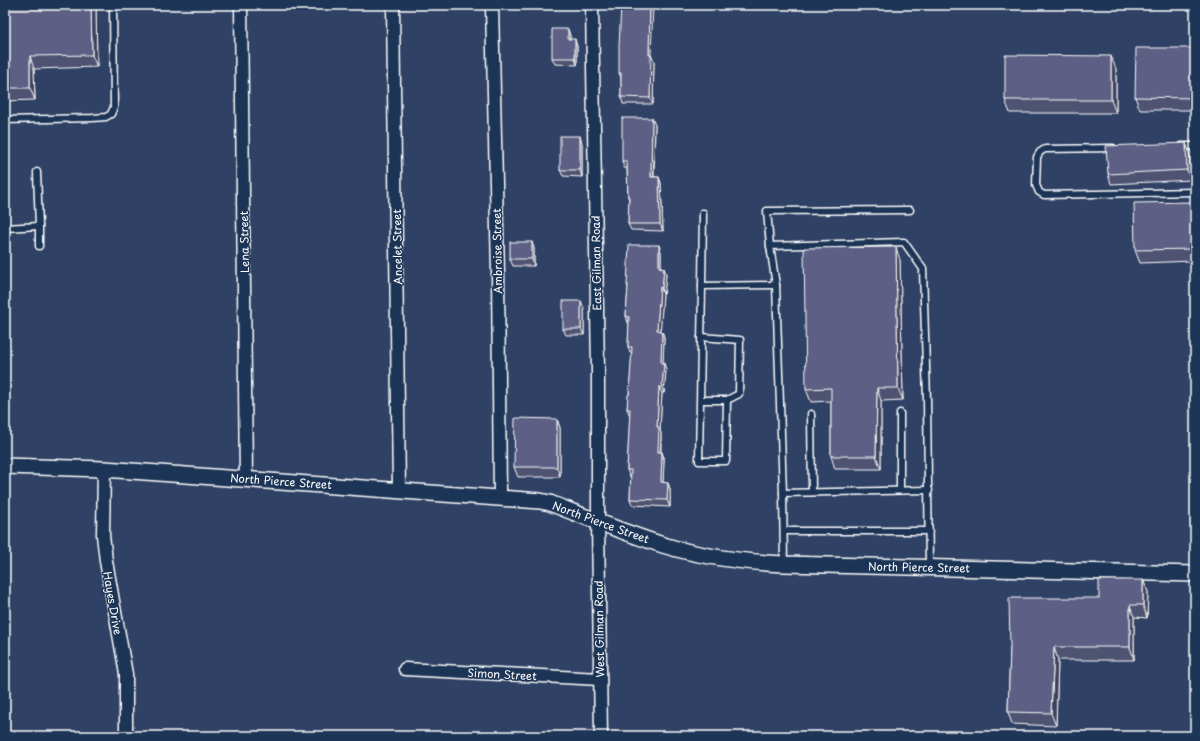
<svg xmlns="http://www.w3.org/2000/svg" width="1200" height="741" viewBox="0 0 1200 741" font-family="'Playpen Sans',sans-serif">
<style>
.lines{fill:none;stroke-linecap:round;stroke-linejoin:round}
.service-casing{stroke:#fff;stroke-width:9}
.minor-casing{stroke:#fff;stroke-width:15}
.tertiary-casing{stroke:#fff;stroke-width:18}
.service{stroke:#1d3557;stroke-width:6}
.minor{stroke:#1d3557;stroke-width:12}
.tertiary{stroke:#1d3557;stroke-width:15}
.wall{fill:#505372;stroke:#fff}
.shaded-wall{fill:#41435c;stroke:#fff}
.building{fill:#5d6084;stroke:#fff}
.labels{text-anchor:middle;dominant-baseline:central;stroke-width:3;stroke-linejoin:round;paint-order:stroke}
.street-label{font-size:11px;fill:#fff;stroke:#1d3557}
</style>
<rect width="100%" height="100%" fill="#2f4164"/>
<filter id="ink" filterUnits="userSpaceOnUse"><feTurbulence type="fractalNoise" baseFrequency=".025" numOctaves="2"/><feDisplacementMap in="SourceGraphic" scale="8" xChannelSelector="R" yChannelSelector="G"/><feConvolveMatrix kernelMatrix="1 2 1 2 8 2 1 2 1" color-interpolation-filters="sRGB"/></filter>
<g filter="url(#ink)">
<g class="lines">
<g class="service-casing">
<g id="service">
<path d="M5,120L92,118L106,117L111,114L114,107L113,5"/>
<path d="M1181,146H1195"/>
<path d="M1113,148L1045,149L1040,152L1037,157L1036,185L1039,192L1044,195L1195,192"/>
<path d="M37,172L39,226"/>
<path d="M5,228L39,226V246"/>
<path d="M770,246L767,211L910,210"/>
<path d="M702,286L703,213"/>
<path d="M701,337L740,340L739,394L727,400"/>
<path d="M701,400H727L726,461H699L702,286L776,285"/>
<path d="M900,413V490"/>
<path d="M811,414L812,492"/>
<path d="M783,493L929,490"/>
<path d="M784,531H929"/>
<path d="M784,564L783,493L776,285L770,246L904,242L923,269L927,400L929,567"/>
</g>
</g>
<g class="minor-casing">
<g id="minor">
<path d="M241,5L246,479"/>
<path d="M393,5L399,490"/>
<path d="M492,5L498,273L500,497"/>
<path d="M592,5L598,371V521L601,736"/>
<path d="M104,469L103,535L106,561L126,674V736"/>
<path d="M405,669L600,679"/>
</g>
</g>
<g class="tertiary-casing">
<path id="tertiary" d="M5,466L104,469L540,501L550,503C588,518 625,533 663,545C702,557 743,562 784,564L1195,574"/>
</g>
<use href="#service" class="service"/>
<use href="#minor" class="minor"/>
<use href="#tertiary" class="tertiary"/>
</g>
<g class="wall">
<path d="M5,5H96L97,67L34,69L35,100L5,101Z"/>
<path d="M570,35V39L577,46V65L555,64L552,58Z"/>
<path d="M1195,48V110H1140L1135,97Z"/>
<path d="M651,55L654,61L653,104H623L621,97V78L619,73Z"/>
<path d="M1116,69V113H1010L1005,100Z"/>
<path d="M655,125L654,177H659L661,183L663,231L631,230L628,224L629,200L628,197L627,168H624L622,161Z"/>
<path d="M582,143V177L563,176L560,170Z"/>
<path d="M1186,143L1189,152L1191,180L1111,184L1108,174Z"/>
<path d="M1195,202V261L1140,263L1135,250Z"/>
<path d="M659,245L661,252V268H664L666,274L664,294H663L660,331H662L664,337L663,363L666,370L664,393H662L660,429L661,434V452H662L664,459L663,483H668L670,489V507L632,505L630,499L631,477H630L627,470L630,416L627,409L629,395L632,353H630L628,347L629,323H628L626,316L628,287L627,285Z"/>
<path d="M534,248V266H513L510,259Z"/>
<path d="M900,260L903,400L881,401V469H835L831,456V401L811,402L806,389Z"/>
<path d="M584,308V335H566L563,329Z"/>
<path d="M557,419L560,428V477H518L514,467Z"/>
<path d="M1143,580L1148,592L1147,618L1134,617V660H1058L1056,726L1012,724L1008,712L1010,647L1099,598Z"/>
</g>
<g class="shaded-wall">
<path d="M91,5H96L97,67L92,55Z"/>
<path d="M650,5H653L651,55L654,61L653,104L650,98L649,55Z"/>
<path d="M568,29L570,35V45L568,39Z"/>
<path d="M575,39L577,46V65L575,58Z"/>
<path d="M30,56L34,69L35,100L30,88Z"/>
<path d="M1111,56L1116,69V113L1111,100Z"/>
<path d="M652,118L655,125L653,183L651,177Z"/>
<path d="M580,136L582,143V177L580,170Z"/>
<path d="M1186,143L1189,152L1191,180L1187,170Z"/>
<path d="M659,177L661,183L663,231L660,224Z"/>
<path d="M532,242L534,248V266L532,259Z"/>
<path d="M659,245L661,252V274L659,267Z"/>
<path d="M896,247L900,260L903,400L898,388Z"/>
<path d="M664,268L666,274L664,294L662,288Z"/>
<path d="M660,287L663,294L660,337L657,330Z"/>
<path d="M581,301L584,308V335L581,329Z"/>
<path d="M662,331L664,337L663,370L661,363Z"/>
<path d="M664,363L666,370L664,393L662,387Z"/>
<path d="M659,387L662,393L660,429L661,434L660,459L658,452L657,427Z"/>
<path d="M877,388L881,401V469L876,456Z"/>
<path d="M557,419L560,428V477L557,467Z"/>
<path d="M662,452L664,459L663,489L661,482Z"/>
<path d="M668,483L670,489V507L667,500Z"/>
<path d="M1143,580L1148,592L1147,618L1143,605Z"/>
<path d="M1130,605L1134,617V660L1130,647Z"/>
<path d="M1054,647L1058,660L1056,726L1051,713Z"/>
</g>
<g class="building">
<path d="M5,5H91L92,55L30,56V88H5Z"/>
<path d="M621,5H650L649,55H651L650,98L621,97V73H619V46Z"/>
<path d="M552,29H568V39H575V58H552Z"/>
<path d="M1136,48H1195V98L1135,97Z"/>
<path d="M1005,55L1111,56V100H1005Z"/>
<path d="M622,118H652L651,177H659L660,224H628L629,197H628L627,161H622Z"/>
<rect x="560" y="136" width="20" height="34"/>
<path d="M1186,143L1187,170L1108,174L1106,146Z"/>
<path d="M1195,202V249L1135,250L1134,203Z"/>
<rect x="510" y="242" width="22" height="17"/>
<path d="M629,245H659V267L664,268L662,288L660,287L657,330L662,331L661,363H664L662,387H659L657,427H659L658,452H662L661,482L668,483L667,500L630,499L631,470H627L630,409H627L628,395H629L632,347H628L629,317L626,316L628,285H627Z"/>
<path d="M896,247L898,388H877L876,456H831V388L806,389L804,248Z"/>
<rect x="563" y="301" width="18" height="28"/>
<path d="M515,418L557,419V467H514Z"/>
<path d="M1099,580H1143V605H1130V647H1054L1051,713L1008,712L1010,647L1009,598H1099Z"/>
</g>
</g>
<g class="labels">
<g class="street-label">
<text transform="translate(244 242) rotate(-91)">Lena Street</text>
<text transform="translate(397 247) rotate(-91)">Ancelet Street</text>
<text transform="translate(497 251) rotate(-91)">Ambroise Street</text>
<text transform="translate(596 263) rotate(-91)">East Gilman Road</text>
<text transform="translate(281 481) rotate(4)">North Pierce Street</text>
<text transform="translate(601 522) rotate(20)">North Pierce Street</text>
<text transform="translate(919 567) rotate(1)">North Pierce Street</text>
<text transform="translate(113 603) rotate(80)">Hayes Drive</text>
<text transform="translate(599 629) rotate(-91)">West Gilman Road</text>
<text transform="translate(502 674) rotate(3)">Simon Street</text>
</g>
</g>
<rect width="1200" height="741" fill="none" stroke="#1d3557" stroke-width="20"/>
<rect x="10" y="10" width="1180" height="721" fill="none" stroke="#fff" stroke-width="1.5" filter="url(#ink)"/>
</svg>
